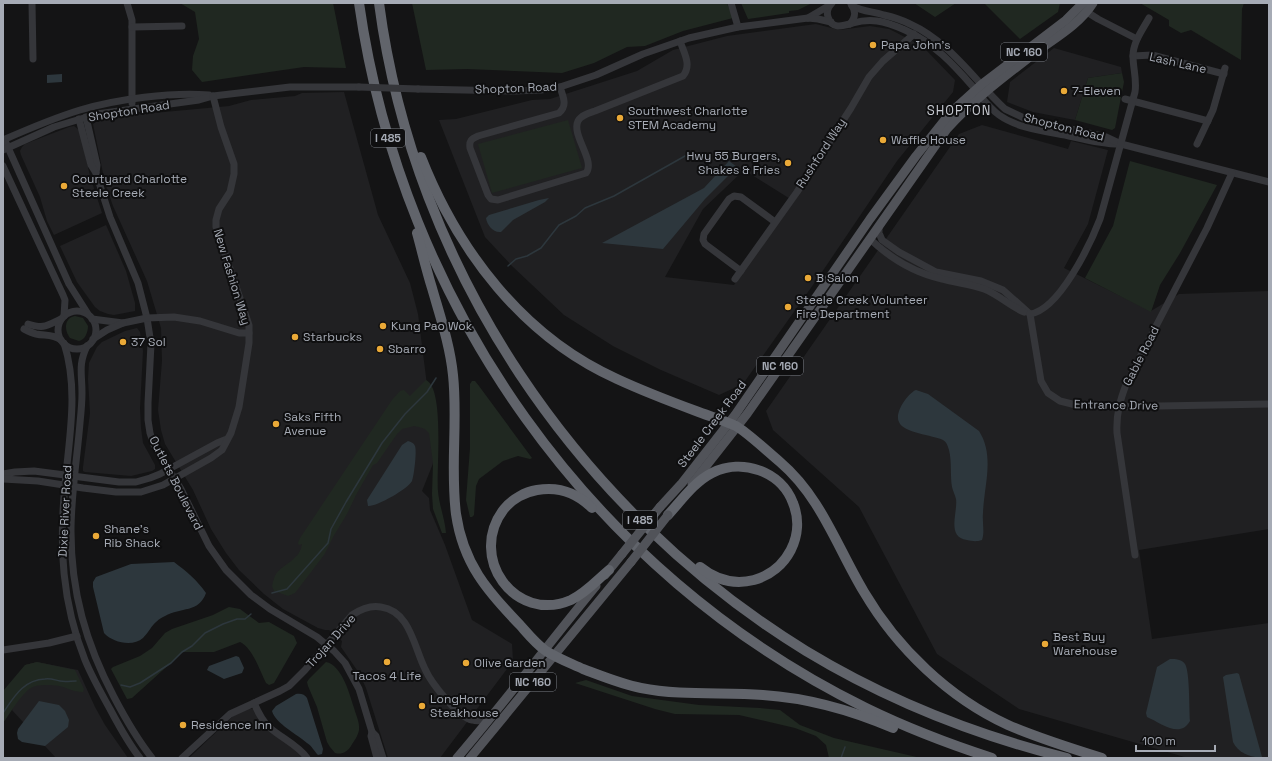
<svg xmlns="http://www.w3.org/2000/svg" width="1272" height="761" viewBox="0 0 1272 761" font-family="'Space Grotesk',sans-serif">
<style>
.built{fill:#202022;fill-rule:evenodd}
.green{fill:#202821}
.water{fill:#2d373d}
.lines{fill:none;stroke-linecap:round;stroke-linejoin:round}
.stream{stroke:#2d373d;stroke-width:1.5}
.minor{stroke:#35363a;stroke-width:7}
.major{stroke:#515359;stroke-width:9}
.highway{stroke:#61646b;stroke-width:10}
.minor-bridge{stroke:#35363a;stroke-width:7}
.major-bridge{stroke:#515359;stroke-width:9}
.poi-dot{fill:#eaa937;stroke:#0f0f10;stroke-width:1.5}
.labels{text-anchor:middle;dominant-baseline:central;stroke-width:4;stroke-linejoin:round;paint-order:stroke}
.shield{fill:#0f0f10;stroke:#797c84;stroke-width:1}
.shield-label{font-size:11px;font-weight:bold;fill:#a6abb5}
.poi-label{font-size:12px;fill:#a6abb5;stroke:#0f0f10;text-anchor:start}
.street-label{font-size:12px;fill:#a6abb5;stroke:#0f0f10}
.neighbourhood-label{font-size:13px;letter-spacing:1px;fill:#c7cad1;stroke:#0f0f10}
</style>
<rect width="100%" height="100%" fill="#141415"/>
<g class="built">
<path d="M816,24L839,30L870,26L889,29L897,33L918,44L927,51L955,80L953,92L897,161L820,275L743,384L719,395L661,370L613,346L564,315L512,266L485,237L439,120L456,119L532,100L550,99L637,71L673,50L727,36ZM744,170L792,200L734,285L665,277L703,209Z"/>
<path d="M1054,48L1121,67L1122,73L1088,78L1075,120L1033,112L1007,102L1010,82Z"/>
<path d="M344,92L378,215L410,283L418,314L436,456L422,491L429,498L430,510L445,545L472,620L512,644L513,661L440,758H388L366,688L359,673L341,647L342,641L329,630H325L318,628L283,609L264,594L239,570L226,553L211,529L193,490L165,444L161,430L158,410L162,361L161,328L147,281L113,206L105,183L94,129L93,124L97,121L132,115L229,106L251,100L295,96L302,93Z"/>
<path d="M982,125L1068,149L1071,141L1108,150L1088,224L1064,268L1151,311L1179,294L1269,291V529L1139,550L1152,639L1269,623V758H1188L1019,709L937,654L859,507L773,430L766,411L959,134Z"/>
<path d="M74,126L79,130L82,140L90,176L102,213L54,235L47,221L40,197L21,155L20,151L22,147L25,144L69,127Z"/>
<path d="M106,225L126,271L135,303V311L114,315L108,314L100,311L95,307L77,282L60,246Z"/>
<path d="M137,328L140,332L143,351L140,408L141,428L143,443L155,465V469L152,471L131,476L85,472L83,471V467L90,413L88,379L89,363L97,347L102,342L125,331Z"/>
<path d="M37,662L78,670L95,707L105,725L128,758H56L12,710L25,665Z"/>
<path d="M247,708H250L253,709L259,721L266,729L291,746L304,758H189L233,716Z"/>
</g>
<g class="green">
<path d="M180,3H333L346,68L304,67L202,82L192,70L193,56L199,39L195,12Z"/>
<path d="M412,3H727L733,18L683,31L645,46L627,47L594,63L562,73L467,69L426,70Z"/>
<path d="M741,3H812L798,10L789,11V13L748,19Z"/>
<path d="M914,3H956L935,17Z"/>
<path d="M984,3H1060L1058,12L1020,39Z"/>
<path d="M1140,3H1244L1242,9L1241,60L1191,30L1181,33L1169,26V20Z"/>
<path d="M1122,73L1124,82L1115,128L1112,130L1075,120L1088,78Z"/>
<path d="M568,120L582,168L492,193L478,144Z"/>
<path d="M1130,161L1217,185L1180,253L1160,285L1151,312L1085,278L1113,226Z"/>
<path d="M75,316L83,318L88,326C88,332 85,340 79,341L70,338C64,330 64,318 75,316Z"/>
<path d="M426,380C445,389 436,470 438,491C439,505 445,519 446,533H442L433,509L432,494L433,463L429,433L425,429L419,427L414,426L402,429L397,434L377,463L373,465L356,495L347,514L333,537L324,555L295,593L288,596L274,591L272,586C273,582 274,577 276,574C284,563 300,560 302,544L299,545L298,543L300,538L392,400L400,391L404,390L410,396Z"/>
<path d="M472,381H475L479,386L532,458L530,459L518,456L503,461L479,479L476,486L474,515L472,517H470L466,500L470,448V384Z"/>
<path d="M229,607L240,609L259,623L269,622L294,636L297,643L274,683L269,685L266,683C260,671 252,647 240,642L214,652H183L132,698L127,699L111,669L113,667L140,656L152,648L165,633L172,629L213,615Z"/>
<path d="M37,662L75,670L84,689L83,692C73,692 68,688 59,686C51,685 38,684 31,688C21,694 10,714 3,723V691L25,665Z"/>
<path d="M326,662C342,665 350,695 354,708C356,715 360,723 359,730C358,736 354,741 351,746C347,752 342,755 335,753L330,747L327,742L317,707L308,686L307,682L309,679Z"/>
<path d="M586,680L632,696L699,705L760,708L780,710L800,725L834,738L921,758H829L826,745L816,736L795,728L739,715L675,714L655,709L575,683Z"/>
</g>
<g class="water">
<path d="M62,74V82L47,83V75Z"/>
<path d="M729,161L737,167L705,199L663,249L602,243L704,188Z"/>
<path d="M549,198L545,202L513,220L501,232C493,233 487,225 486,218L489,215L539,200Z"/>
<path d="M916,390L928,394L979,431C995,456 984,485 983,513C982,522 985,532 982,540C976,542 972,541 967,540C946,537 958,512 956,499C955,495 953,491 952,487C950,475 952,462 949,450C948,447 947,442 943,440C933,435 903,433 899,422C894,413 908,393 916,390Z"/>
<path d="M408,441C411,442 414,443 415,446C417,451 414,476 412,481C408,489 376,507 368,506L367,500L402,445Z"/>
<path d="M174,562C186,571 197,580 206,593C199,613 181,607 165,616C151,623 152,629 143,638C133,647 113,643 104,633L93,587V582L96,577L131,564Z"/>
<path d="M236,656L239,657L244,668L242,673L224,679L207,670L209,666Z"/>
<path d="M1170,659C1176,659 1181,659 1185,664C1190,672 1189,710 1190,721C1180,739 1161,723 1147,717L1146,713L1157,667Z"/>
<path d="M1237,673L1239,674L1262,757C1251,758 1238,753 1233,742L1223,677L1226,675Z"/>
<path d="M296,694C300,693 305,694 307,698L323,749L322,754L318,755C314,751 312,746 307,743C298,735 275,723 272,711L276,706Z"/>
<path d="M39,701L59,705L65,711L69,720L68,727L45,746L22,742L18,739L17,733L18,729Z"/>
</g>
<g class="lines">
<g class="stream">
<path d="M508,266L516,259L527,256L541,248L559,225L576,216L585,208L614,196L685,156"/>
<path d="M272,593L287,589L328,543L331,529L346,502L382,443L405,414L427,392L436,378"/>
<path d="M121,685L130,687L140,683L171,663L182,652L192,646L205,633L223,624L237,619H245L251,614"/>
<path d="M3,713C14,697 23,680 45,679C50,678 55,680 60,681C65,682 71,681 76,681"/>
<path d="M841,758L845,747"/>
</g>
<g class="minor">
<path d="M32,3L33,59"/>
<path d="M127,3L132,20V103"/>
<path d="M731,3L738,27"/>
<path d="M832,3C828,7 826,11 828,17C832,30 843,26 853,23C860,21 869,20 877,21C886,22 896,26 905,30C934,43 954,65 974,88C982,98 989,108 999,115C1017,128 1043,131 1065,135C1083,139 1100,144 1119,144"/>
<path d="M852,6C865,12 871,11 884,15C893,17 902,20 910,24C950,42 974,80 1005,109L1026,119L1106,137L1121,144L1269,182"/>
<path d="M1087,12L1098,19L1137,39"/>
<path d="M808,18L830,5"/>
<path d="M850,24C856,17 856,11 851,4"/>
<path d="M132,27L182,26"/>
<path d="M1133,56L1152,55L1224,74"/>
<path d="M560,87C563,97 568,105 559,113L478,136C471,139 469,141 470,148L488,195L491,199L498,200L586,173C596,161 571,135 578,121C581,115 589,113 595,111L683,76C692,65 684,53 680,41"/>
<path d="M418,89L514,91L541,90L560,87L596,75L643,54L689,38L738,27L808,18L818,19L831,22"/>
<path d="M1125,99L1208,121"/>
<path d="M86,117L97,165L96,173"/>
<path d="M79,119L91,165L96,173L110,217L138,283L147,318L151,344L148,403V420L150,433L154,445L181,489L209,546L226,570L251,595L270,609L317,637L334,651L345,663L359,689L372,732L376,736L383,758"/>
<path d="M3,140C28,129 54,118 80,110C118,99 170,92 209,95"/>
<path d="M6,143L69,284L88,314"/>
<path d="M1197,144L1213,110L1225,68"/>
<path d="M3,150L54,127L97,114L199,100L213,96L290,87H359"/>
<path d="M3,166L63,295L65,300L64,316"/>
<path d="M879,226V233L882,240L899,252L936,272L981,281L1003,290L1030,314L1041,381L1048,393L1060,401L1076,405L1104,407L1269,404"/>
<path d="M870,239C890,258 915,273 942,279C956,283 971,284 984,289C999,295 1010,306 1024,312"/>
<path d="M741,271L705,244L703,240L704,234L729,199L734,196L741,197L775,222"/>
<path d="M735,279L797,192L851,108L869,77L883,61L914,34"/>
<circle cx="77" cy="330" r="19"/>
<path d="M1030,314C1059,310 1090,245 1100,219L1135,92C1137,80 1133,68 1133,56C1133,42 1143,29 1149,18"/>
<path d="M92,319L123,323L147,318L174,317L200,321L239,333H249"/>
<path d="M28,324C44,329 46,326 61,319"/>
<path d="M24,329C28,331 32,333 36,334C45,336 53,334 61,340"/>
<path d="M93,339L107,330L123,323"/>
<path d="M64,343C79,390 69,437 65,485C59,546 62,603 85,660C92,677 101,693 110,709C119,726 128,743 140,758"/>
<path d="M87,346C78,365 82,373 82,393C82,403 81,413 80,423C77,459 71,495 71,531C71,592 86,644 114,697C125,718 137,739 152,758"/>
<path d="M3,474L15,472L34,471L119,482H136L150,478L160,474L217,443L227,439"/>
<path d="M3,479L38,481L83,488L116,492H141L163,485L211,458L222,450L231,433L239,407L249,343V325L216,227V220L219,209L230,192L234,174V164L221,127L213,96"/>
<path d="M1135,555L1117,433C1116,414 1120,400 1127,382L1207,228L1232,173"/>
<path d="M3,650L49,643L77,636"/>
<path d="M254,703C258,712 262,721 269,727C281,738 298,745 307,758"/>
<path d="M372,732L371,736L377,758"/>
<path d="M182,758L230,714L280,691L289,686L305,670L352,615C361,609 370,605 381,607C410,611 414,647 425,669C431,683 458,717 472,720C479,722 484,720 490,717"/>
</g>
<g class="major">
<path d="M692,484L747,414L947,129C973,100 1004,77 1035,53C1055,38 1079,25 1093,3"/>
<path d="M660,507L682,483L735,415L870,219L916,156L951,112L982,84L1066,20L1083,3"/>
<path d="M605,575L622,554"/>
<path d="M457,758C505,702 549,643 596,586"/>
<path d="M470,758L631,562"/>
</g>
<g class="highway">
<path d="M359,3C402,305 591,573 866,708C907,728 949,744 992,758"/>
<path d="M379,3C414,270 578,511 806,651C887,700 975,735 1067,758"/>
<path d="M421,157C458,251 523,337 617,379C643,391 669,401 696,411C709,416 723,420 736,426C748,433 768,452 780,462C821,497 837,547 864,592C897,648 949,698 1008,725C1038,738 1070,748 1102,758"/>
<path d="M417,233C422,251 426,269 432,288C440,316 450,345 453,375C458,421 450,468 456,514C463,563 487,591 520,625C528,634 536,644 546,651C557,658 570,663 583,669C602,676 621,684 641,688C681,696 723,692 763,695C809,698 851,710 893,728"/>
<path d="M592,508C577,493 559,486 537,490C525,492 512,499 504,509C467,557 515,624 571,600C586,593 597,580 609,570"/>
<path d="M668,515C681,501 694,482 712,473C742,458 781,471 793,503C806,535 787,571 754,580C734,585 716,580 700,567"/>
</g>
<path class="minor-bridge" d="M359,87L418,89"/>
<g class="major-bridge">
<path d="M622,554L660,507"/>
<path d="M631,562L668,515"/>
</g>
</g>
<g class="poi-dot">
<circle cx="873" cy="45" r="4"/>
<circle cx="1064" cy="91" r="4"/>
<circle cx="620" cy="118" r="4"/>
<circle cx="883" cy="140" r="4"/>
<circle cx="788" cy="163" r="4"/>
<circle cx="64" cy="186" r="4"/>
<circle cx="808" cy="278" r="4"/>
<circle cx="788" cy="307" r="4"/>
<circle cx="383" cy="326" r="4"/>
<circle cx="295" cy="337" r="4"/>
<circle cx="123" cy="342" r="4"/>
<circle cx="380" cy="349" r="4"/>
<circle cx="276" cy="424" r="4"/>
<circle cx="96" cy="536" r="4"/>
<circle cx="1045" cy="644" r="4"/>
<circle cx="387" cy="662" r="4"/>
<circle cx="466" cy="663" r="4"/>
<circle cx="422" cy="706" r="4"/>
<circle cx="183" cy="725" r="4"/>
</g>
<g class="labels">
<g class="shield">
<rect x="1001" y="43" width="46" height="18" rx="3"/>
<rect x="371" y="129" width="34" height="18" rx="3"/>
<rect x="757" y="357" width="46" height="18" rx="3"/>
<rect x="623" y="511" width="34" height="18" rx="3"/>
<rect x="510" y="673" width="46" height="18" rx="3"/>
</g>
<g class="shield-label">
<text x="1024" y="52">NC 160</text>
<text x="388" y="138">I 485</text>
<text x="780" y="366">NC 160</text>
<text x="640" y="520">I 485</text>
<text x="533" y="682">NC 160</text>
</g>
<g class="poi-label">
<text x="881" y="45">Papa John's</text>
<text x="1072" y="91">7-Eleven</text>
<text x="628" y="111">Southwest Charlotte<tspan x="628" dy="14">STEM Academy</tspan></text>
<text x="891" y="140">Waffle House</text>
<text x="780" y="156" text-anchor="end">Hwy 55 Burgers,<tspan x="780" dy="14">Shakes &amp; Fries</tspan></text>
<text x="72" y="179">Courtyard Charlotte<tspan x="72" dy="14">Steele Creek</tspan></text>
<text x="816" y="278">B Salon</text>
<text x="796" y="300">Steele Creek Volunteer<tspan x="796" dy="14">Fire Department</tspan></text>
<text x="391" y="326">Kung Pao Wok</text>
<text x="303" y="337">Starbucks</text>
<text x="131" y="342">37 Sol</text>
<text x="388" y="349">Sbarro</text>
<text x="284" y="417">Saks Fifth<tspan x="284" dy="14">Avenue</tspan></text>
<text x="104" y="529">Shane's<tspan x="104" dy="14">Rib Shack</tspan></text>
<text x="1053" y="637">Best Buy<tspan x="1053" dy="14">Warehouse</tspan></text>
<text x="474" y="663">Olive Garden</text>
<text x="387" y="676" text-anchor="middle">Tacos 4 Life</text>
<text x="430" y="699">LongHorn<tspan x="430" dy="14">Steakhouse</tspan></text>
<text x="191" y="725">Residence Inn</text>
</g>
<g class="street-label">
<text transform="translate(1178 63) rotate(13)">Lash Lane</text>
<text transform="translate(516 88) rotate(-2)">Shopton Road</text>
<text transform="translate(129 111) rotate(-9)">Shopton Road</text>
<text transform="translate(1064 127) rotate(14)">Shopton Road</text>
<text transform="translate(821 153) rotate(-57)">Rushford Way</text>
<text transform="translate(232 277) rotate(73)">New Fashion Way</text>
<text transform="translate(1141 356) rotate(-63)">Gable Road</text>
<text transform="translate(1116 405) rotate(1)">Entrance Drive</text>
<text transform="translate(712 424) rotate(-53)">Steele Creek Road</text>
<text transform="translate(176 483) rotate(63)">Outlets Boulevard</text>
<text transform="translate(65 511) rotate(-87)">Dixie River Road</text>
<text transform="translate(331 641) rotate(-48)">Trojan Drive</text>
</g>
<g class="neighbourhood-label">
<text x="959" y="110">SHOPTON</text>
</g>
</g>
<rect width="1272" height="761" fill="none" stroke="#a6abb5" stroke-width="8"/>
<path d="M1136 745v6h79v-6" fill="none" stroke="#a6abb5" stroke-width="2"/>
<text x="1142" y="745" font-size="12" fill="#a6abb5" stroke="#0f0f10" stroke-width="3" paint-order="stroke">100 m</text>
</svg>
